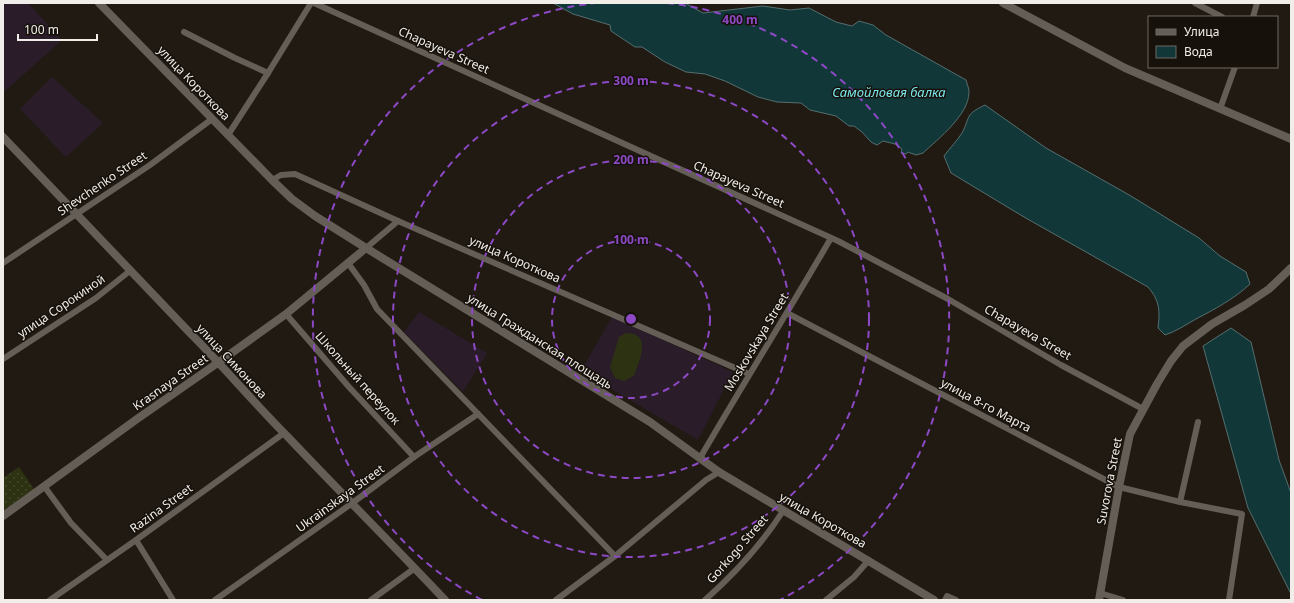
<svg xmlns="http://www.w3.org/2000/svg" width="1294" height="603" viewBox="0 0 1294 603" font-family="'Noto Sans',sans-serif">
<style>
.education{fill:#2a1d29}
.grass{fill:#2d3312}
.park{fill:url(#park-dots)}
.water{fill:#123739;stroke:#556e6e}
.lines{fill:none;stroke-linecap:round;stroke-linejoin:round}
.street{stroke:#655e56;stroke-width:6}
.secondary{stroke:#655e56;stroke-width:8}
.ring{fill:none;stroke:#8d49c5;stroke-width:2;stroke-dasharray:7 5}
.labels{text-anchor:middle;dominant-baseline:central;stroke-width:3;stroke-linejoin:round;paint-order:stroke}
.street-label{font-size:12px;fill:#f1ede8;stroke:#16110b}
.water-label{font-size:13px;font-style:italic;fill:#7ae6eb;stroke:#16110b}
.centre{fill:#8d49c5;stroke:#16110b;stroke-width:2}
.ring-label{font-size:12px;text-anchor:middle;font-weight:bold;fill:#8d49c5;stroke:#16110b;stroke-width:3;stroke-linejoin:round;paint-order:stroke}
</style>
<defs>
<pattern id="park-dots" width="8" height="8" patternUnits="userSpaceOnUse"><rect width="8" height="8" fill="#2d3312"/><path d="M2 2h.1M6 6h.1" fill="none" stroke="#424729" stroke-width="1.8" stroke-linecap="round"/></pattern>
</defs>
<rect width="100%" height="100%" fill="#201a13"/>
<g class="education">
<path d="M3,3H28L62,40L3,93Z"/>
<path d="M52,77L103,123L66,157L20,109Z"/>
<path d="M419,312L487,353L463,392L404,332Z"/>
<path d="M612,317L733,372L698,440L581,371Z"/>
</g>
<path class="grass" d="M626,333C653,333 639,361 634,376L624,381L615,378L610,367L619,337Z"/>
<path class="park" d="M19,467L34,489L3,511V478Z"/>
<g class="water">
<path d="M553,3H685L703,13L763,6L790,10L809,8L836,22L852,26L859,21L873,25L886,35L966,80C967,84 969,88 969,92C969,115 938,139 923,153L916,155L908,152L906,154L901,153L902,149L895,144L883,141L877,145L871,142L862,132L854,126H849L836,116L810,110L801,103L777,102L758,97L725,81L705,74L686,72L665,62L642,47H635L611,31L610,25L573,14Z"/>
<path d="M985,105L1046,148L1131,196L1199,238L1220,256L1246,272L1250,284C1234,299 1215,309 1196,319C1185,325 1177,331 1165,335L1158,328C1160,311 1160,301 1148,287L1024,217L951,173L944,156C949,149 957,141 962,133C971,116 964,115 985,105Z"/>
<path d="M1231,328L1251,342L1279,460L1291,493V594L1248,508L1203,346Z"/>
</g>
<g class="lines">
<g class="street">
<path d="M314,3L838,241L948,299L1061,365L1143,409"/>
<path d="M1195,3L1222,17"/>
<path d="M1253,17L1257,3"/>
<path d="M184,32L235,58L268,73"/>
<path d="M1220,109L1235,67"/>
<path d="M228,135L268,73L311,3"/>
<path d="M272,180L281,175L295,174L398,221L749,374"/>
<path d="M366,248L398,221"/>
<path d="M3,263L150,165L212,119"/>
<path d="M348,263L364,285L377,309L615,556"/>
<path d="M787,313L1119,487L1180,502L1242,514L1229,600"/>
<path d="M286,314L349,387L414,457"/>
<path d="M3,359L96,298L131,270"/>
<path d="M700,458C743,384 788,312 831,238"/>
<path d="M44,486L71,523L107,560"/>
<path d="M1180,502L1198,422"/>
<path d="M136,540L173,600"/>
<path d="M1100,593L1123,600"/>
<path d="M50,600L136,540L284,433"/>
<path d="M215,600L351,504L414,457L478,414"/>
<path d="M371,600L415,568"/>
<path d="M556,600L615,556L706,480L719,472"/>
<path d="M705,600C734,574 762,544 783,511"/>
<path d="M826,600L854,577L869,560"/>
<path d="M945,600L947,596L956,600"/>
</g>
<g class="secondary">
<path d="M99,3L272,180L292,199L315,216L366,248L650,422L719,472L934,600"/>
<path d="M1003,3L1125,68L1291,139"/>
<path d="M3,137L191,334C224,367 254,403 287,436C339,491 393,545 445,600"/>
<path d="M3,516L137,419L219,362L286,314L366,248"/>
<path d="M1099,600L1119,487L1130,434L1157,384L1171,361L1183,346L1212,324L1245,305L1269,289L1291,268"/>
</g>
</g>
<g class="ring">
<circle cx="631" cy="319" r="79"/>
<circle cx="631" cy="319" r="159"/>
<circle cx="631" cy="319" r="238"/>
<path d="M482 600A318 318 0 0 1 595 3M667 3A318 318 0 0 1 780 600"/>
</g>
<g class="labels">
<g class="street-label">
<text transform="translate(444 50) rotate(24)">Chapayeva Street</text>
<text transform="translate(194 83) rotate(46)">улица Короткова</text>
<text transform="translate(102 183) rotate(-34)">Shevchenko Street</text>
<text transform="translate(739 184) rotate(24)">Chapayeva Street</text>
<text transform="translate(515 259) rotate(24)">улица Короткова</text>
<text transform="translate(61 306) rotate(-34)">улица Сорокиной</text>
<text transform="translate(1028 332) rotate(30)">Chapayeva Street</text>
<text transform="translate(540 341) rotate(32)">улица Гражданская площадь</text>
<text transform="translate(756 342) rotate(-59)">Moskovskaya Street</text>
<text transform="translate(232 361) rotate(47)">улица Симонова</text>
<text transform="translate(358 378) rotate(48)">Школьный переулок</text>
<text transform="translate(170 382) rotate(-35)">Krasnaya Street</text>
<text transform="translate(986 405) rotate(28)">улица 8-го Марта</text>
<text transform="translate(1109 481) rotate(-79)">Suvorova Street</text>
<text transform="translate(340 498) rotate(-36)">Ukrainskaya Street</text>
<text transform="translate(161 508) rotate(-36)">Razina Street</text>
<text transform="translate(823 520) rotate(30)">улица Короткова</text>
<text transform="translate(737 549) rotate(-49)">Gorkogo Street</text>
</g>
<g class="water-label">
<text x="889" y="92">Самойловая балка</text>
</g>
</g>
<circle cx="631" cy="319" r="6" class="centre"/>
<g class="ring-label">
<text x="740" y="24">400 m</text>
<text x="631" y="85">300 m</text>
<text x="631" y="164">200 m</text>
<text x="631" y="244">100 m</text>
</g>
<rect width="1294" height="603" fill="none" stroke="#f1ede8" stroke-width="8"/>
<rect x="1148" y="16" width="130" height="52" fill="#16110b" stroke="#6e6963"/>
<rect x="1156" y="29" width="20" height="6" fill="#655e56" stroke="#6e6963"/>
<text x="1184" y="36" font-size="12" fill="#f1ede8">Улица</text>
<rect x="1156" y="46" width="20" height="12" fill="#123739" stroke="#6e6963"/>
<text x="1184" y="56" font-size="12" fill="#f1ede8">Вода</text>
<path d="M18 34v6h79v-6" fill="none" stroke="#f1ede8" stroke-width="2"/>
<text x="24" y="34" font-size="12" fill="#f1ede8" stroke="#16110b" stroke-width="3" paint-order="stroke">100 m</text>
</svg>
